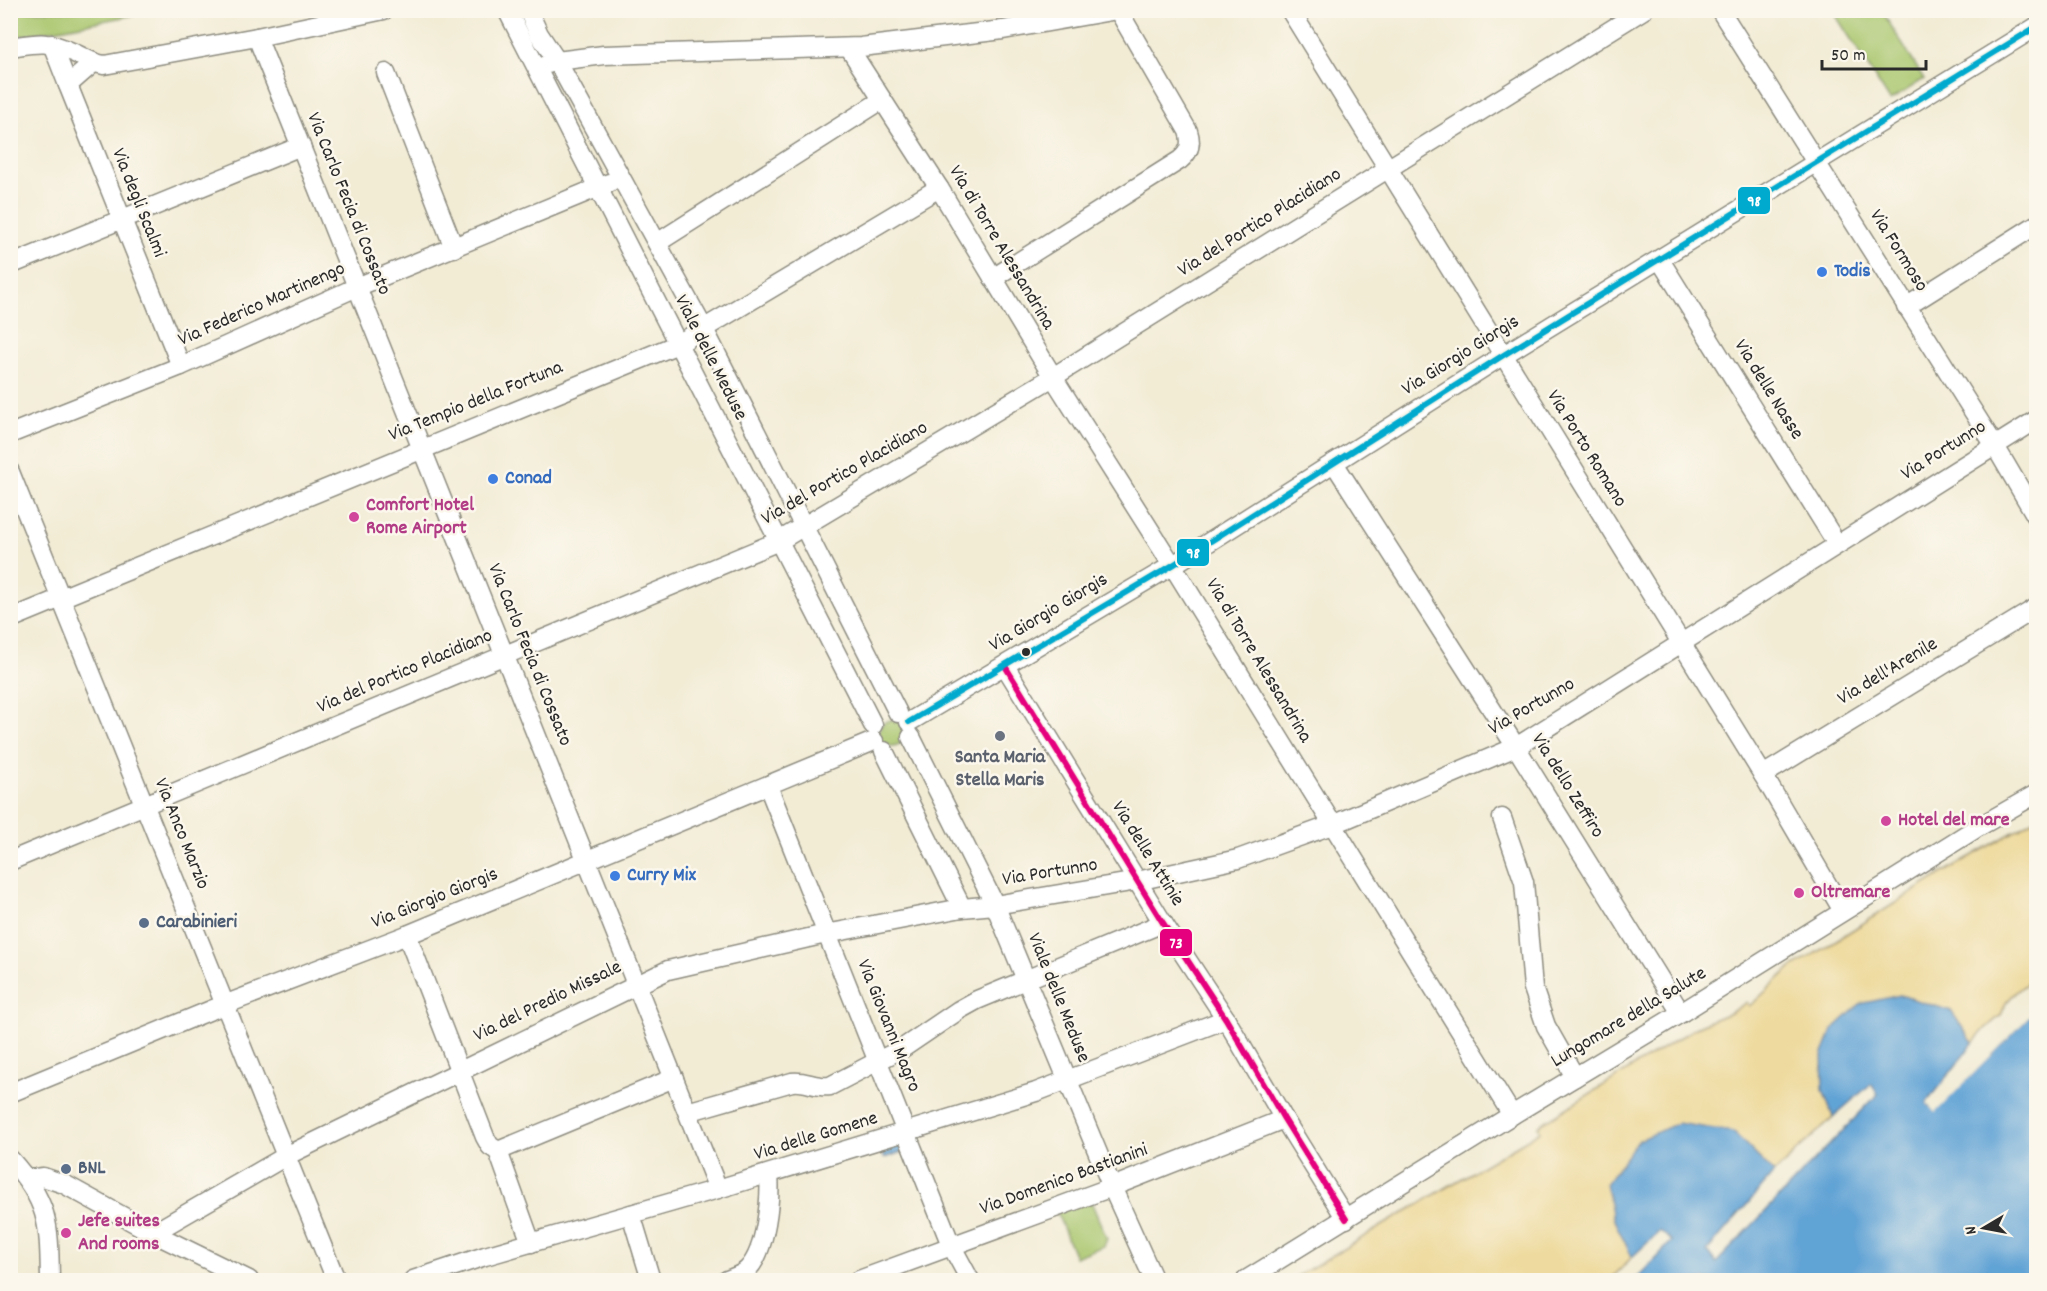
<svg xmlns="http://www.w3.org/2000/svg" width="2047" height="1291" viewBox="0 0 2047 1291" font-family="Dekko,sans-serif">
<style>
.green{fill:#a9c66d;stroke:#6a784c;stroke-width:1.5}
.sand{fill:#eeda9e;stroke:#8c8264;stroke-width:1.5}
.water{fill:#61a3d5;stroke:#466780;stroke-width:1.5}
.pier{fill:#f2ecd5}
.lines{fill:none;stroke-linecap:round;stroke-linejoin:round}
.minor-casing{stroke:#8e8c80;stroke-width:21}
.minor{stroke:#fff;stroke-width:18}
.bus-1-casing{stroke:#fbf7ec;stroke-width:10}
.bus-2-casing{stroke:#fbf7ec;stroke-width:10}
.bus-1{stroke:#e5007d;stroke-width:6}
.bus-2{stroke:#00a9ce;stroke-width:6}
.shop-dot{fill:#3f7fe0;stroke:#fbf7ec;stroke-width:2}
.hotel-dot{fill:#d1479c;stroke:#fbf7ec;stroke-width:2}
.bus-dot{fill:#2b2b2b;stroke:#fbf7ec;stroke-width:2}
.worship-dot{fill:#6b7280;stroke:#fbf7ec;stroke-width:2}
.service-dot{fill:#5c6f8a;stroke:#fbf7ec;stroke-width:2}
.labels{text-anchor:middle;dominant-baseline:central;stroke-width:5;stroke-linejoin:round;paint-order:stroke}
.street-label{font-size:20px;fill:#2b2b2b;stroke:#fbf7ec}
.shop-label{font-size:20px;font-weight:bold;fill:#366cbe;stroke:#fbf7ec;text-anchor:start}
.hotel-label{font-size:20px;font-weight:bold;fill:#b23c85;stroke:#fbf7ec;text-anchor:start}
.worship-label{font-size:20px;font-weight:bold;fill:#5b616d;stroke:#fbf7ec}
.service-label{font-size:20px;font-weight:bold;fill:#4e5e75;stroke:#fbf7ec;text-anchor:start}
.line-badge{stroke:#fbf7ec;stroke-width:2}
.badge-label{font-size:16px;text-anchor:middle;font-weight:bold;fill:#fff}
</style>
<rect width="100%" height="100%" fill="#fbf7ec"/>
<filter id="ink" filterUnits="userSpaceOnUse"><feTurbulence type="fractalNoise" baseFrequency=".0167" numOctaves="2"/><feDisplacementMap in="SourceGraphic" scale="12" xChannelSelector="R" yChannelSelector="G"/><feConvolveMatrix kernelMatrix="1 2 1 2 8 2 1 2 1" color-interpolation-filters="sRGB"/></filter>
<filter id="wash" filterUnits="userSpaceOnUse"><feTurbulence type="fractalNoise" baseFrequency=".008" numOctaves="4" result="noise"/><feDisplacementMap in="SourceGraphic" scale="24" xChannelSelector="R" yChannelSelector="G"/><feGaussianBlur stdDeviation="1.35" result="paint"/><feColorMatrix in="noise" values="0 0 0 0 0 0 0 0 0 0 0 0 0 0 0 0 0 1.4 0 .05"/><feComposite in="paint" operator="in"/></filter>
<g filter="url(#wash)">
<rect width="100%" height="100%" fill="#f2ecd5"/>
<g class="green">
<path d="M11,11H135V15L11,38Z"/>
<path d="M1833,11H1882L1924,79L1890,101Z"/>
<circle cx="892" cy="733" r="13"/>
<path d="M1090,1199L1107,1239L1104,1246L1075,1257L1056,1211Z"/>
</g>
<path class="sand" d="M2036,819V976L2016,992L2006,1003L2001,1015L1985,1029L1973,1043L1951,1011L1900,995L1823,1090L1833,1117L1774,1173L1733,1132L1613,1218L1632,1257L1610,1280H1291L1528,1139L1540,1131L1538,1126L1700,1025L1730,1013L1747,1002L1749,1006C1764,995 1775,980 1790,969L1956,865Z"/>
<g class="water">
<path d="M1900,995L1951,1011L1973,1043L1927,1103L1935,1112L2036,1010V1280H1635L1672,1241L1660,1231L1632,1257L1613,1218L1606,1184L1637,1141L1678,1123L1733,1132L1774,1173L1707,1251L1716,1263L1878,1094L1871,1084L1833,1117L1823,1090L1822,1056L1833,1029L1860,1004Z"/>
<path d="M901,1139L905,1151L884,1158L880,1147Z"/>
</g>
<path class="pier" d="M2036,1007V1010L1935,1113L1927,1103L1946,1083L1931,1103L1935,1108Z"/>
</g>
<g filter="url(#ink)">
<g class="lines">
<g class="minor-casing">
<g id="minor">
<path d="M507,10L873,725"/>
<path d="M528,10L539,34L557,61L704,329L898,713"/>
<path d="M1290,10L1763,775L1843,911"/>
<path d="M1720,10L1995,446L2036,516"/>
<path d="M257,37L718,1189"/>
<path d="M52,44L68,85"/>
<path d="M10,47C37,43 47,40 72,52C84,57 91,63 104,65L257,37L384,10"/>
<path d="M849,48L939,188L1053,377L1176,571L1512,1115"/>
<path d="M92,64L68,85L181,366"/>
<path d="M548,64L557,61L604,55L861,47L1003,30L1117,10"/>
<path d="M386,73L454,248"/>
<path d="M657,243L882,100"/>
<path d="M1660,260L1837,544"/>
<path d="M10,265L301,146"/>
<path d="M993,278L1180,160C1190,152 1192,143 1188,131L1118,10"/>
<path d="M1906,307L2036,225"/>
<path d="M10,434L181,366L357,287L609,183"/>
<path d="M1334,463L1516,747L1681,1013"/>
<path d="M10,472L336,1280"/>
<path d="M10,619L678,344L939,188"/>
<path d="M1005,666L1163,923L1226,1019L1284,1119L1346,1219"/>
<path d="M909,722L1173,565L1502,356L2036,27"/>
<path d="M911,737L995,905L1112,1187L1154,1280"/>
<path d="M884,751L962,908"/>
<path d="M1763,775L2036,608"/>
<path d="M768,786L951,1245L970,1280"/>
<path d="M1502,818L1524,882L1533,988L1546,1026L1575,1077"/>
<path d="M10,861L779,541L1053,377L1643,10"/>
<path d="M407,935L485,1137L490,1146L498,1151L674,1078"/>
<path d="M10,1093L211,1010L407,935L874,741"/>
<path d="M694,1110L792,1082C805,1080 816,1088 830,1086L903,1048L959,1010L977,1000L1163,923"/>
<path d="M498,1151L531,1243"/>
<path d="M10,1159C50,1203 49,1225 50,1280"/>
<path d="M28,1179L43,1177L64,1184L153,1233L249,1280"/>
<path d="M631,1214L651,1280"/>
<path d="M153,1233L286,1156L668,970L826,934L962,908L995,905L1137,881L1238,859L1332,825L1516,747L2036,420"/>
<path d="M413,1280L485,1256L718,1189L1036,1092L1226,1019"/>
<path d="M727,1280C734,1277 742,1275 748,1269C766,1250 771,1199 769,1174"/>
<path d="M859,1280L1112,1187L1284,1119"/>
<path d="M1246,1280L1512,1115L1681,1013L1975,829L2036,794"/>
</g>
</g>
<use href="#minor" class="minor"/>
<g class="bus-1-casing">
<path id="bus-1" d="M1005,666L1163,923L1226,1019L1284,1119L1346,1219"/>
</g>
<g class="bus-2-casing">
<path id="bus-2" d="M909,722L1173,565L1502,356L2036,27"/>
</g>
<use href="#bus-1" class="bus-1"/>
<use href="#bus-2" class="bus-2"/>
</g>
</g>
<g class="shop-dot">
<circle cx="1822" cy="272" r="6"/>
<circle cx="493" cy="479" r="6"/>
<circle cx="615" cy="876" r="6"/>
</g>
<g class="hotel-dot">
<circle cx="354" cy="517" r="6"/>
<circle cx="1886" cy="821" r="6"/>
<circle cx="1799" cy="893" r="6"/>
<circle cx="66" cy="1233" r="6"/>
</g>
<circle class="bus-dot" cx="1026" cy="652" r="5"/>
<circle class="worship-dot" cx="1000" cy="736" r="6"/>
<g class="service-dot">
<circle cx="144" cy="923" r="6"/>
<circle cx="66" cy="1169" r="6"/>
</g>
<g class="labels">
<g class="street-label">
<text transform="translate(138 203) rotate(68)">Via degli Scalmi</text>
<text transform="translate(348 204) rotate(68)">Via Carlo Fecia di Cossato</text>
<text transform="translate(1260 223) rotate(-32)">Via del Portico Placidiano</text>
<text transform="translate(1001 248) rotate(59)">Via di Torre Alessandrina</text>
<text transform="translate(1898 251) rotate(58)">Via Formoso</text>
<text transform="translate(262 305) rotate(-24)">Via Federico Martinengo</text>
<text transform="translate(1461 356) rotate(-32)">Via Giorgio Giorgis</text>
<text transform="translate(710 358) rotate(63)">Viale delle Meduse</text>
<text transform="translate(1768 390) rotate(58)">Via delle Nasse</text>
<text transform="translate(476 402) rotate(-22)">Via Tempio della Fortuna</text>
<text transform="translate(1586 449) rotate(58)">Via Porto Romano</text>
<text transform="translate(1944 451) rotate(-32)">Via Portunno</text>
<text transform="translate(845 474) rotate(-30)">Via del Portico Placidiano</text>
<text transform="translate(1049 613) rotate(-31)">Via Giorgio Giorgis</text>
<text transform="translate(529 655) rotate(68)">Via Carlo Fecia di Cossato</text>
<text transform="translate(1258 661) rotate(59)">Via di Torre Alessandrina</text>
<text transform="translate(405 672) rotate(-23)">Via del Portico Placidiano</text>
<text transform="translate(1888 672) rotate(-31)">Via dell'Arenile</text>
<text transform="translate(1532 707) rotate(-30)">Via Portunno</text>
<text transform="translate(1567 786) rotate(58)">Via dello Zeffiro</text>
<text transform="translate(181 834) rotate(68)">Via Anco Marzio</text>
<text transform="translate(1147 854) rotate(58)">Via delle Attinie</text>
<text transform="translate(1050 873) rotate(-9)">Via Portunno</text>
<text transform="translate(435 899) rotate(-22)">Via Giorgio Giorgis</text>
<text transform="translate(1058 998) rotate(68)">Viale delle Meduse</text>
<text transform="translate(548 1002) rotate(-26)">Via del Predio Missale</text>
<text transform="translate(1629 1018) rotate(-31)">Lungomare della Salute</text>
<text transform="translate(888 1026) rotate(68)">Via Giovanni Magro</text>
<text transform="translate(816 1137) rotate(-17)">Via delle Gomene</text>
<text transform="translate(1064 1180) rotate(-20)">Via Domenico Bastianini</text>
</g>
<g class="shop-label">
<text x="1834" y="272">Todis</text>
<text x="505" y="479">Conad</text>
<text x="627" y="876">Curry Mix</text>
</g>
<g class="hotel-label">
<text x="366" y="506">Comfort Hotel<tspan x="366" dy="23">Rome Airport</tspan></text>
<text x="1898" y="821">Hotel del mare</text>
<text x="1811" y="893">Oltremare</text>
<text x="78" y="1222">Jefe suites<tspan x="78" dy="23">And rooms</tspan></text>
</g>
<g class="worship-label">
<text x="1000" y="758">Santa Maria<tspan x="1000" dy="23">Stella Maris</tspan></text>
</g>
<g class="service-label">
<text x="156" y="923">Carabinieri</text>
<text x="78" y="1169">BNL</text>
</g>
</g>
<g class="line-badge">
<rect x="1737" y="186" width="34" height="29" rx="6" fill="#00a9ce"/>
<rect x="1176" y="538" width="34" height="29" rx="6" fill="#00a9ce"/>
<rect x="1159" y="928" width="34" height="29" rx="6" fill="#e5007d"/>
</g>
<g class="badge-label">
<text x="1754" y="206">98</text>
<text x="1193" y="558">98</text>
<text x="1176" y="948">73</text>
</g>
<rect width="2047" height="1291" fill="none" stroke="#fbf7ec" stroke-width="36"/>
<g transform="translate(1984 1228) rotate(260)" stroke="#fbf7ec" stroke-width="4.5" paint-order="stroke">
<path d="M0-4.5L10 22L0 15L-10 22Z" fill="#2b2b2b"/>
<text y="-9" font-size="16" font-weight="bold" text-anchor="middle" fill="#2b2b2b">N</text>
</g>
<path d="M1822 60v9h104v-9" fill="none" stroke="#2b2b2b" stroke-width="3"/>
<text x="1831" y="60" font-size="18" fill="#2b2b2b" stroke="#fbf7ec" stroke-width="4.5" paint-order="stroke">50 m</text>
</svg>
